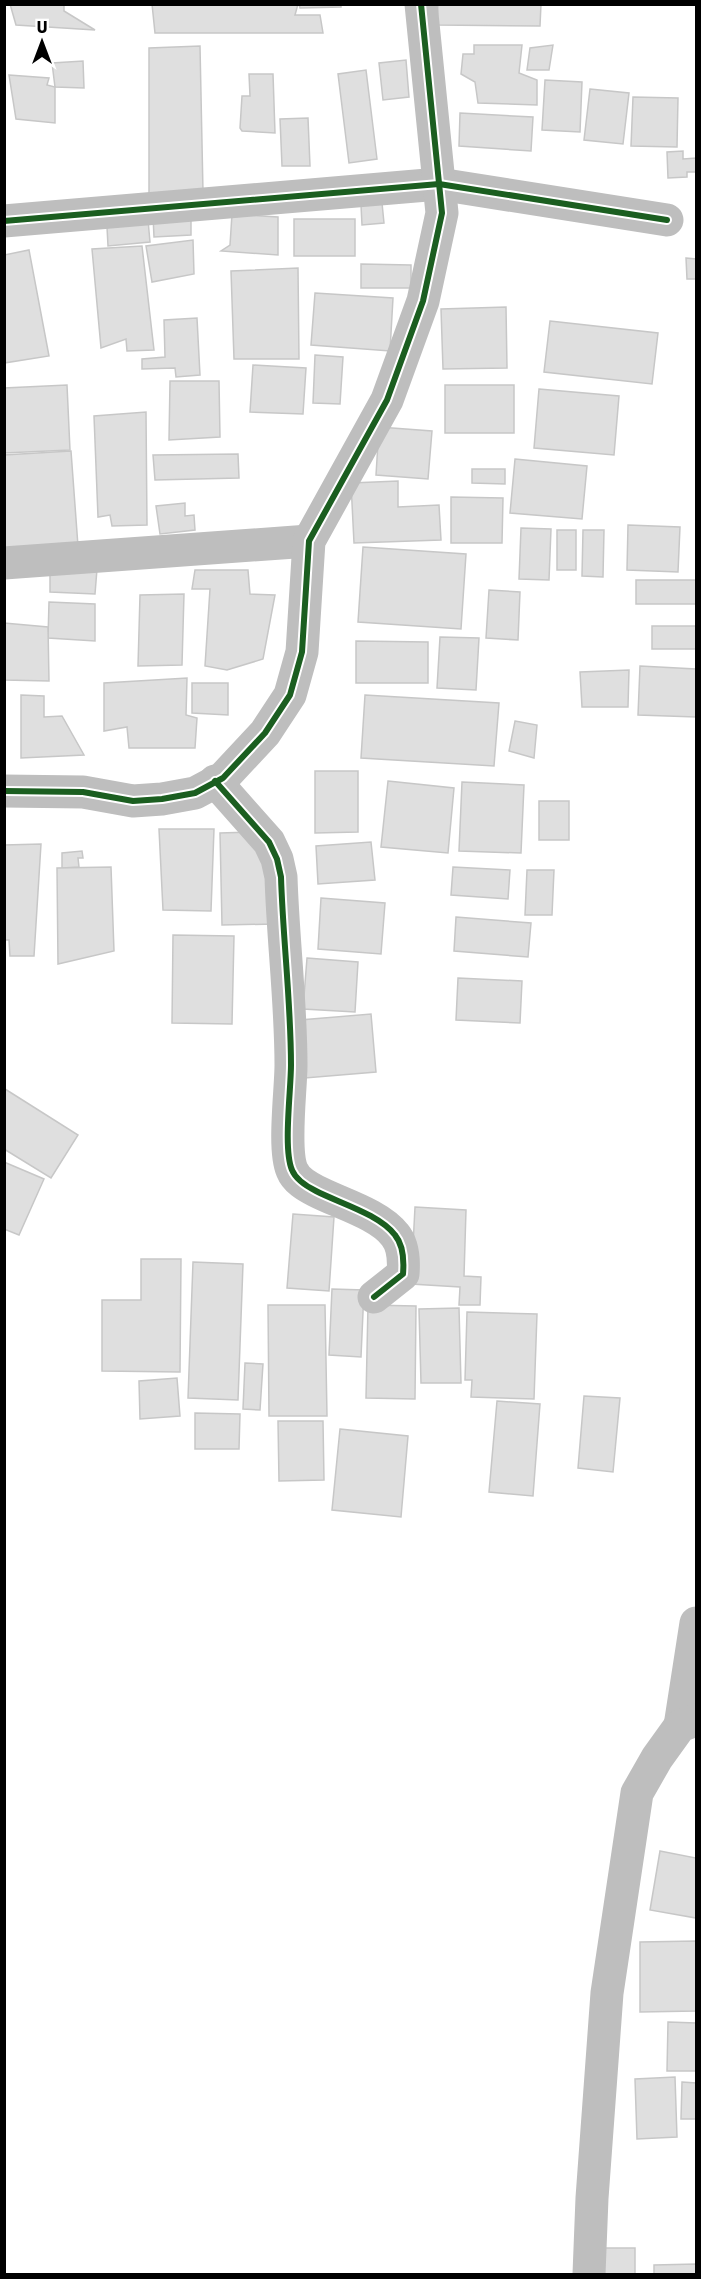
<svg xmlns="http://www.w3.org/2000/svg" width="701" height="2279" viewBox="0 0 701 2279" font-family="Jost,sans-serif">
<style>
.building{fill:#dfdfdf;stroke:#c7c7c7;stroke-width:1.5}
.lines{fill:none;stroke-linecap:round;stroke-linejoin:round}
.minor{stroke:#bebebe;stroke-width:33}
.cycleway-casing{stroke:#fff;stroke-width:10}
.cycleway{stroke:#1b5e20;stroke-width:6}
</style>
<rect width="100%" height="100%" fill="#fff"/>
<g class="building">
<path d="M64,4V11L95,30L16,25L10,4Z"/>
<path d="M152,4H298L295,15H320L323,33H155Z"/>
<path d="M299,4H341V7L300,8Z"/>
<path d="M438,4H541L540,26L437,25Z"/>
<path d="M474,45H522L519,73L537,80V105L478,103L475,82L461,74L463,54H474Z"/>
<path d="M553,45L549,70H527L530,48Z"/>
<path d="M200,46L203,192L149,197V48Z"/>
<path d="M406,60L409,97L383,100L379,63Z"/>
<path d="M83,61L84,88L55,87L52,63Z"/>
<path d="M366,70L377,159L349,163L338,74Z"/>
<path d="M249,74H273L275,133L242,131L240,128L242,96H250Z"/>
<path d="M9,75L49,78L47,85L55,87V123L16,119Z"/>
<path d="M545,80L582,82L580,132L542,130Z"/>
<path d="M590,89L629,93L623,144L584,140Z"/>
<path d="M633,97L678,98L677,147L631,146Z"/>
<path d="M460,113L533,117L531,151L459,146Z"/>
<path d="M308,118L310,166H282L280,119Z"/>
<path d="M683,151V159L696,158V172H687V177L668,178L667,152Z"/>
<path d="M382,203L384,223L362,225L361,205Z"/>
<path d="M232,214L278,217V255L221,251L230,245Z"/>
<path d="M191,215V235L154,237L153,216Z"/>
<rect x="294" y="219" width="61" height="37"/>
<path d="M148,220L150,242L108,246L107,227Z"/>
<path d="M193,240L194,274L152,282L146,246Z"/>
<path d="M142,246L154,350L127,351L126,339L101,348L92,249Z"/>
<path d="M29,250L49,356L4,363V255Z"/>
<path d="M686,258L696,259V279H687Z"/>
<path d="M361,264L411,265V288H361Z"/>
<path d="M298,268L299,359H234L231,271Z"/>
<path d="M315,293L393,298L390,351L311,345Z"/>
<path d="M506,307L507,368L443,369L441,309Z"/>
<path d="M197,318L200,375L176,377L175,368L142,369V359L165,357L164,320Z"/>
<path d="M550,321L658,333L652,384L544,372Z"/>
<path d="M315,355L343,357L340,404L313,403Z"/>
<path d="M253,365L306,368L303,414L250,412Z"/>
<path d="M170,381H219L220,437L169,440Z"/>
<path d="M67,385L70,450L4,453V388Z"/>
<rect x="445" y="385" width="69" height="48"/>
<path d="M539,389L619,396L614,455L534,448Z"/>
<path d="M146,412L147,525L112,526L110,515L98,517L94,416Z"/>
<path d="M379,427L432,431L428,479L376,475Z"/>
<path d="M71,451L78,546L4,552V455Z"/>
<path d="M238,454L239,478L155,480L153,455Z"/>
<path d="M515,459L587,466L582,519L510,513Z"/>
<path d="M472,469H505V484L472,483Z"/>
<path d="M398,481V507L439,505L441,540L354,543L351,483Z"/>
<path d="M451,497L503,498L502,543H451Z"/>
<path d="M185,503V516L194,515L195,530L160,534L156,506Z"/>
<path d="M628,525L680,527L678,572L627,570Z"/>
<path d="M521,528L551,529L549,580L519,579Z"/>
<rect x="557" y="530" width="19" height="40"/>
<path d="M583,530H604L603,577L582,576Z"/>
<path d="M363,547L466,554L461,629L358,622Z"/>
<path d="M50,567L97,569L95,594L50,592Z"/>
<path d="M195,570H248L250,594L275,595L263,659L227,670L205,666L210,589H192Z"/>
<rect x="636" y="580" width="60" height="24"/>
<path d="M489,590L520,592L518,640L486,638Z"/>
<path d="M184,594L182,665L138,666L140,595Z"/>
<path d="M49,602L95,604V641L48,638Z"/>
<path d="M4,623L48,627L49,681L4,680Z"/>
<rect x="652" y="626" width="44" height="23"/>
<path d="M440,637L479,638L476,690L437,688Z"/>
<path d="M356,641L428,642V683H356Z"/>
<path d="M640,666L696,669V717L638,715Z"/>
<path d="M629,670L628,707H582L580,672Z"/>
<path d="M187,678L186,715L197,718L195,748H129L127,727L104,731V683Z"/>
<path d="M192,683H228V715L192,713Z"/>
<path d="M21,695L44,696V717L62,716L84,755L21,758Z"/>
<path d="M365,695L499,703L494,766L361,758Z"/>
<path d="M515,721L537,725L534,758L509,751Z"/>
<path d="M315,771H358V832L315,833Z"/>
<path d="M388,781L454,788L448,853L381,847Z"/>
<path d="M462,782L524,785L521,853L459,851Z"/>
<rect x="539" y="801" width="30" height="39"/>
<path d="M159,829H214L211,911L163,910Z"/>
<path d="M252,832L274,867L275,924L222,925L220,833Z"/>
<path d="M371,842L375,880L318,884L316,846Z"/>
<path d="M41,844L34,956H10L9,940H4V845Z"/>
<path d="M82,851L83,858H78L79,867L62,868V853Z"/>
<path d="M111,867L114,951L58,964L57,868Z"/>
<path d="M453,867L510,870L508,899L451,895Z"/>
<path d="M527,870H554L552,915H525Z"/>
<path d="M321,898L385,903L381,954L318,949Z"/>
<path d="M456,917L531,923L528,957L454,951Z"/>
<path d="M173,935L234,936L232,1024L172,1023Z"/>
<path d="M307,958L358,962L355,1012L303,1009Z"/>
<path d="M458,978L522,981L520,1023L456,1020Z"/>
<path d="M371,1014L376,1072L305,1078L300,1020Z"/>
<path d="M5,1089L78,1135L51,1178L4,1149Z"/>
<path d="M4,1162L44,1179L19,1235L4,1229Z"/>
<path d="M415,1207L466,1210L464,1276L481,1277L480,1305H459L460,1287L411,1284Z"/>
<path d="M293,1214L334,1217L329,1291L287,1288Z"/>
<path d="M141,1259H181L180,1372L102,1371V1300H141Z"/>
<path d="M193,1262L243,1264L238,1400L188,1398Z"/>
<path d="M332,1289L364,1290L361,1357L329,1355Z"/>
<path d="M268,1305H325L327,1416H269Z"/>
<path d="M368,1305L416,1306L415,1399L366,1398Z"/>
<path d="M459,1308L461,1383H421L419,1309Z"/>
<path d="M467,1312L537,1314L534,1399L471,1397L472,1380H465Z"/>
<path d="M245,1363L263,1364L260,1410L243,1409Z"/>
<path d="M177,1378L180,1416L140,1419L139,1381Z"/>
<path d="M584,1396L620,1398L613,1472L578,1468Z"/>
<path d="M497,1401L540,1404L533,1496L489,1492Z"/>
<path d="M195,1413L240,1414L239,1449H195Z"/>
<path d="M278,1421H323L324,1480L279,1481Z"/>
<path d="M340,1429L408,1436L401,1517L332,1510Z"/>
<path d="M660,1851L696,1858V1918L650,1910Z"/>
<path d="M696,1941V2011L640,2012V1942Z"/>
<path d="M668,2022L696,2023V2071H667Z"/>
<path d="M675,2077L677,2137L637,2139L635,2079Z"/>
<path d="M682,2082L696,2083V2119H681Z"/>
<rect x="593" y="2248" width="42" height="26"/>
<path d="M696,2264V2274H654V2265Z"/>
</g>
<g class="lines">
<g class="minor">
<path d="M4,221L439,184L667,220"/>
<path d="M4,563L309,541"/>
<path d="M215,781L269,842L277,859L281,877C283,940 291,1003 291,1065C291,1090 283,1149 292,1170C296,1180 306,1186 316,1191C339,1203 379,1214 395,1235C404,1246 404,1262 403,1274L374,1297"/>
<path d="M4,791L83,792L133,801L162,799L195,793L223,778L265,733L290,695L302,652L309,541L387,400L423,301L442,213L421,4"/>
<path d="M680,1726L696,1623"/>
<path d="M589,2274L592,2198L607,1993L637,1793L657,1758L680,1726L696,1720"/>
</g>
<g class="cycleway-casing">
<g id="cycleway">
<path d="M4,221L439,184L667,220"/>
<path d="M215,781L269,842L277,859L281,877C283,940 291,1003 291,1065C291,1090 283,1149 292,1170C296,1180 306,1186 316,1191C339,1203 379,1214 395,1235C404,1246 404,1262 403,1274L374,1297"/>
<path d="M4,791L83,792L133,801L162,799L195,793L223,778L265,733L290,695L302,652L309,541L387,400L423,301L442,213L421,4"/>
</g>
</g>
<use href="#cycleway" class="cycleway"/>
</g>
<rect width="701" height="2279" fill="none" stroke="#000000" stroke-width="12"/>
<g transform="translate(42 42)" stroke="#ffffff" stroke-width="4.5" paint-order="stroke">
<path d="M0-4.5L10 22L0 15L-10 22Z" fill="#000000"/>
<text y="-9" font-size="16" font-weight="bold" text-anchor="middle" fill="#000000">U</text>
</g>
</svg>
